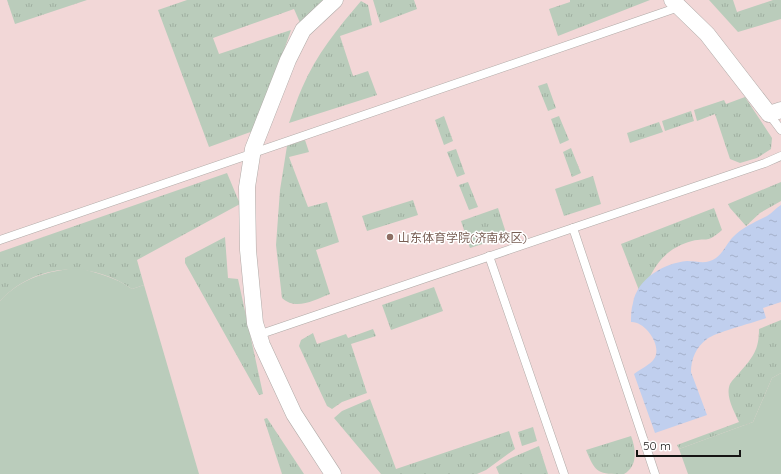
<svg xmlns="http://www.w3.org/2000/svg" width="781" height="474" viewBox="0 0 781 474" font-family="Quicksand,'Noto Sans SC',sans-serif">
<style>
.education{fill:#f2d7d7}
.grass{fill:url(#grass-tufts)}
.garden{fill:#baccbb}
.water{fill:url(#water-ripples)}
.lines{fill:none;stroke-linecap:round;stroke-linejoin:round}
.lane-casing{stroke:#b0aaa7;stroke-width:9}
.street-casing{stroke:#b0aaa7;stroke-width:17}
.lane{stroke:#fff;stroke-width:8}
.street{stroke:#fff;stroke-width:16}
.education-dot{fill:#8d6e63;stroke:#fff;stroke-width:1.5}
.labels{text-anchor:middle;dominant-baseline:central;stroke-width:3;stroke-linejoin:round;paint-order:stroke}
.education-label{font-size:12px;fill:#785e54;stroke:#fff;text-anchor:start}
</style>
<defs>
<pattern id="grass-tufts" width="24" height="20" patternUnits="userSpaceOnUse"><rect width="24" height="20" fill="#baccbb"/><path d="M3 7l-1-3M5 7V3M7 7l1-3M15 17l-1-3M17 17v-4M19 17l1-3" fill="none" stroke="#9faea0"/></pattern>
<pattern id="water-ripples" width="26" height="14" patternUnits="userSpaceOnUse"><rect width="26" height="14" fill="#c0cfee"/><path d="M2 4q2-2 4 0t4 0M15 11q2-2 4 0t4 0" fill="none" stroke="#a4b1cb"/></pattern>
</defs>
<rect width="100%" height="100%" fill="#eee7e3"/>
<rect class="education" x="0" y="0" width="781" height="474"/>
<g class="grass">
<path d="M7,0H87L15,24Z"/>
<path d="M187,0H326L301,25L294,9L213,38L219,54L291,30L256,130L209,147L158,10Z"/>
<path d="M373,0H414L417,9L380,23Z"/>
<path d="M570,0H650L558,36L549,9L570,2Z"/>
<path d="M709,0H733L737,12L773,0H781V19L738,32Z"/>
<path d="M361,1L368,5L372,25L340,36L353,76L368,71L377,95L289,123C293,112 297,99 302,88C316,55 338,28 361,1Z"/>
<path d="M547,83L556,108L548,111L538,86Z"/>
<path d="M745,97L772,138L771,149L757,158L740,163L730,159L715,114L697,121L694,110L724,100L726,104Z"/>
<path d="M691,111L694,121L665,131L662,121Z"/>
<path d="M444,116L453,141L444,145L435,120Z"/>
<path d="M559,116L569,140L560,144L551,119Z"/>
<path d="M659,122L663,132L630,143L627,133Z"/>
<path d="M305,140L309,152L289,157L308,207L327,202L339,242L316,250L330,294C314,300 296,311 282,298L276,245L280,190L287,146Z"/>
<path d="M571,148L581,173L572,177L563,152Z"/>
<path d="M456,149L465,174L457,177L447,152Z"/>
<path d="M227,173L240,204L137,260L144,285L132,289C91,260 35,263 0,301V252Z"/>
<path d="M593,176L601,204L564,216L555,189Z"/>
<path d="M468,182L478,207L469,210L459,185Z"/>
<path d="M781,182V201L760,213L746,226L730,208L728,204Z"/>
<path d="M413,200L418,215L367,231L362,216Z"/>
<path d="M498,208L507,236L470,248L461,221Z"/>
<path d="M714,208L722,230C706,244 709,237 692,241C662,249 650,271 642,298L621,244Z"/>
<path d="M225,237L228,278L238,279L263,394L259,395L185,263V258Z"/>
<path d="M434,287L443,311L391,330L382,305Z"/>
<path d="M781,320V373L772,378L753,422L679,449L677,445L739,422C734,411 725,396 730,384C732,380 737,376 740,372C753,357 759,350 759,329Z"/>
<path d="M373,329L376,336L351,344L367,393L342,402L332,409L327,406L299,346L301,340L313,333L317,344L346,334L348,338Z"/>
<path d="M370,399L396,469L509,431L515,449L486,470L477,474H381L334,418L342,411Z"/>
<path d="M267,418L304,474H282L264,419Z"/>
<path d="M533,427L537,441L522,446L518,432Z"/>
<path d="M631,436C636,449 638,466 624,474C598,474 596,474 586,450Z"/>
<path d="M539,446L548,474H499L496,467L511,458Z"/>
</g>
<g class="garden">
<path d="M78,268C98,273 115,277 132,289L144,285L199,474H0V301C21,278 47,271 78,268Z"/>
<path d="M781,373V474H688L679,449L753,422L772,378Z"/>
</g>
<path class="water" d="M781,205V302L763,308L766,318C753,323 716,332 707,339C696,347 691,359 691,372L707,415L655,433L634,374C640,369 650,365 654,359C663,346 645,321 631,322C631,316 631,309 633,303C637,279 664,263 687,261C698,261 706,265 716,258C724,252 727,243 733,237C743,227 755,222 767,216C772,213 776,208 781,205Z"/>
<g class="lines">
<g class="lane-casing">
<g id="lane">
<path d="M769,114L781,130"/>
<path d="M573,228L765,163L781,156"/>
<path d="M0,240L679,7"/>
<path d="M489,256L564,474"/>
<path d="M258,335L573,228L655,474"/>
</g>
</g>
<g class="street-casing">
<g id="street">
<path d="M672,0L707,34L769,114L781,110"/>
<path d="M333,474L294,414L262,345L255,323L248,250L247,187L253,149L288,60L303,30L335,0"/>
</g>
</g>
<use href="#lane" class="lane"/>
<use href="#street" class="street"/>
</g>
<circle class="education-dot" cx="390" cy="237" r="4"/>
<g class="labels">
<g class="education-label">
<text x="398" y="237">山东体育学院(济南校区)</text>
</g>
</g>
<path d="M637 450v6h103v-6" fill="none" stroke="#161413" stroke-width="2"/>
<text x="643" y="450" font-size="12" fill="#161413" stroke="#ffffff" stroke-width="3" paint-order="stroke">50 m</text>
</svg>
